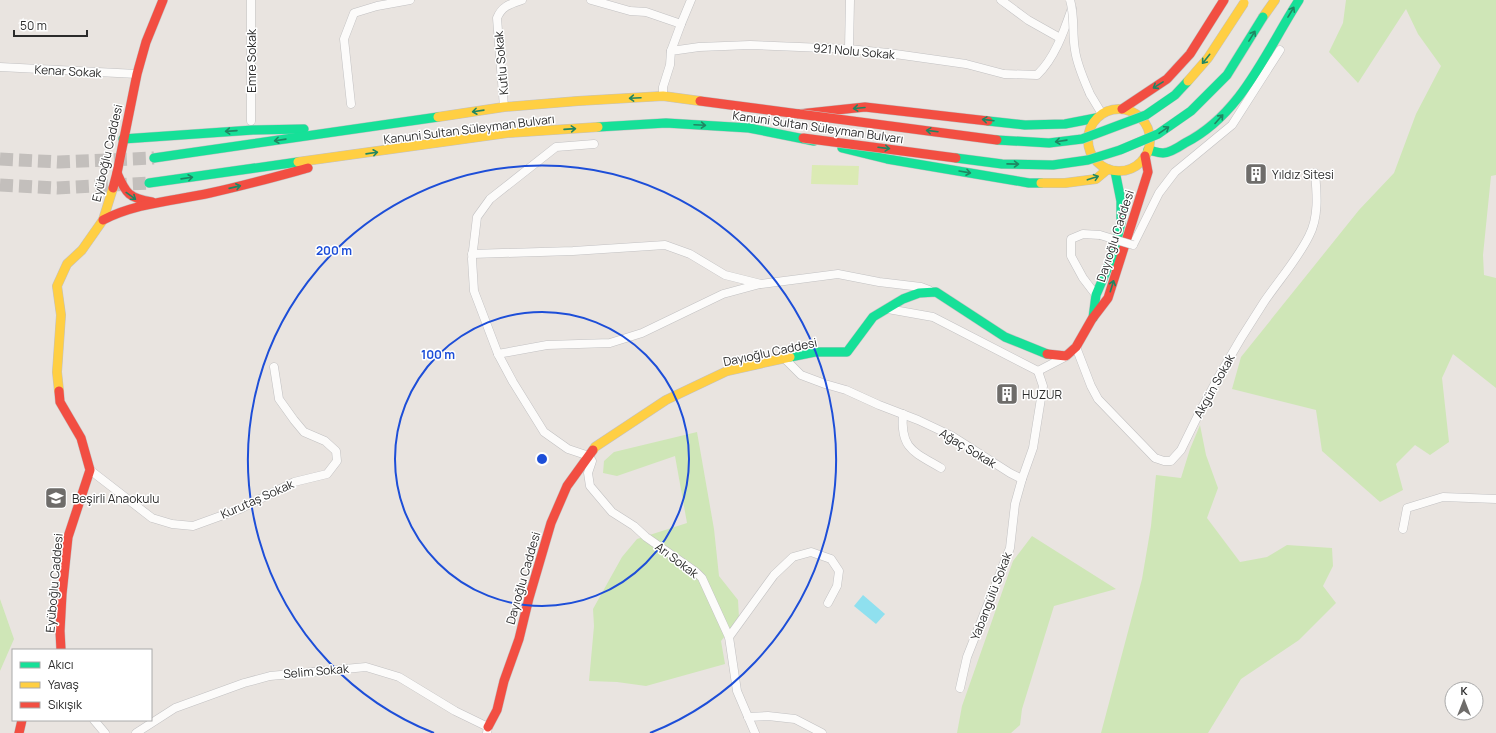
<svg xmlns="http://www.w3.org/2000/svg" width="1496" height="733" viewBox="0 0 1496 733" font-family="Manrope,sans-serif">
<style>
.green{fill:#cfe6b7}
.pitch{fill:#dbeab4}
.water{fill:#8fe0ef}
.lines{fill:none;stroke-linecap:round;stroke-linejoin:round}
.primary-tunnel{stroke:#c3bfbc;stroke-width:13;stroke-dasharray:13 6;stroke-linecap:butt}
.street-casing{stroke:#c2c1c2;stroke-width:9}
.fast-casing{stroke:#c2c1c2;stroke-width:10}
.slow-casing{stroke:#c2c1c2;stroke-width:10}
.jam-casing{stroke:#c2c1c2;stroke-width:10}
.street{stroke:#fcfbfa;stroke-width:8}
.fast{stroke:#16e098;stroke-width:9}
.slow{stroke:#ffcf43;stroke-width:9}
.jam{stroke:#f24e42;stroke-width:9}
.street-bridge-casing{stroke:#c2c1c2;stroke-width:9;stroke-linecap:butt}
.fast-bridge-casing{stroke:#c5c3c1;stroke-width:10;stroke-linecap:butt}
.slow-bridge-casing{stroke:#c5c3c1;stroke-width:10;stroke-linecap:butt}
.jam-bridge-casing{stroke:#c5c3c1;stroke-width:10;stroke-linecap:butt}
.street-bridge{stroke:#fcfbfa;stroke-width:8}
.fast-bridge{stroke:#16e098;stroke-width:9}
.slow-bridge{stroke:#ffcf43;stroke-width:9}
.jam-bridge{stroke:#f24e42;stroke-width:9}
.oneway{stroke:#208662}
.ring{fill:none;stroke:#1d4ed8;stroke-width:2}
.labels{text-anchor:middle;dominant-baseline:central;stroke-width:3;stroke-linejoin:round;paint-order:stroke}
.street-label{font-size:12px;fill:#2b2b2b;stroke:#fff}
.poi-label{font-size:12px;fill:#2b2b2b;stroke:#fff;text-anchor:start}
.centre{fill:#1d4ed8;stroke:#fff;stroke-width:2}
.ring-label{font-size:12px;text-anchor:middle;font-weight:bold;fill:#1d4ed8;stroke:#fff;stroke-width:3;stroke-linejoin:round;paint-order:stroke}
</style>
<rect width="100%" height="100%" fill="#e9e4e0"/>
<g class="green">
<path d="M1346,0H1496V175L1491,176L1483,255L1484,275L1496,278V388L1453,354L1442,378L1449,442L1430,455L1415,445L1396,464L1403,490L1380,502L1322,451L1316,410L1232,389L1241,357L1359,210L1394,173L1416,114L1441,66L1418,34L1406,9L1358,83L1329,52L1343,23Z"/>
<path d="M1200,425L1206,455L1218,488L1207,518L1240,562L1267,557L1287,545L1332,548L1333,566L1323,586L1336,603L1299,640L1241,679L1208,733H1101L1142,579L1151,526L1156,475L1181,478L1190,449Z"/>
<path d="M697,432L714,529L719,576L738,600L739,618L721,641L725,664L646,686L617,682L589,681L594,626L593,609L622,557L637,539L687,523L675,456L617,476L603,473L604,461L614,452Z"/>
<path d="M1032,536L1116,589L1054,606L1022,709L1020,725L1011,733H957L962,706L1013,561Z"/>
<path d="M0,599L14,639L0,671Z"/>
</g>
<path class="pitch" d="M812,165L859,166L858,185L811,184Z"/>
<path class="water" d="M863,595L885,614L876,624L854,606Z"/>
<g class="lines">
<g class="primary-tunnel">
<path d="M0,159L59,162L154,158"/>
<path d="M0,185L57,188L149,183"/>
</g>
<g class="street-casing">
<g id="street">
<path d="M591,0L630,11L646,12L681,24"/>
<path d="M1001,0L1028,20L1060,38"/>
<path d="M849,49L850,0"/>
<path d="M671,51L681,24L691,0"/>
<path d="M0,67L137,74"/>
<path d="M1090,94L1102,114"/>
<path d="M663,96V87L670,65L671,51L699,47L750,45L849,49L888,53L966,64L1004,74L1037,75C1055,58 1064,31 1072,8"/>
<path d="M351,104L344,39L354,13L377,6L410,0"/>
<path d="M504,107L497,18C502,6 510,4 522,0"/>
<path d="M251,121V0"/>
<path d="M594,144L556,147L490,199L477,217L472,259L474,291L498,354L513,382L544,432L568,449L589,456L592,461L588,473L590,486L612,512L634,526L646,537L696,572L702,578L729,637L737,691L755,733"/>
<path d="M1133,245L1159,193L1175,172L1232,125L1280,50"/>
<path d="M472,254L573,251L665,245L690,254L725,275L761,284L838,274L879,282L921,287L929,290"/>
<path d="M1096,295L1083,278L1071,256V239L1083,234L1100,235"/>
<path d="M888,309L933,317L1038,371"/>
<path d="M1076,347L1091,386L1098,399L1155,458L1164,461H1171L1181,450C1205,399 1233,349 1264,302C1279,280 1297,260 1309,236C1319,217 1317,194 1315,173"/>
<path d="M498,354L547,345L610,343L642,333L723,294L760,284"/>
<path d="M785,359L801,375L825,384L846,390L879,405L918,420L952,436L1010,473L1022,479L1033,448L1043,386L1038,371L1065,357"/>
<path d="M903,414C900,449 914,452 941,468"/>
<path d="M90,470L152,518L172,524L193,526L240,509L294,482L327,474L337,461L336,451L325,441L304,432L294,420L279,399L274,367"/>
<path d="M1403,529L1407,508L1443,497L1496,499"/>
<path d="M729,637L774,575L793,557L811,552L831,559L839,571L837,586L828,603"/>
<path d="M960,688L967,657L1010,548L1015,504L1022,479"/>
<path d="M748,717L768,716L795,719L822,733"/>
<path d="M94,720L105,733"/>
<path d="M136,733L175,708L244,683L270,676L366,667L399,677L455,711L488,727L487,733"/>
</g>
</g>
<g class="fast-casing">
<g id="fast">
<path d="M988,121L1025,125L1065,124L1096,118"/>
<path d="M598,127L666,123L749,128L814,141"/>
<path d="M123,139L253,130L304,129"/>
<path d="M842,148L887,159L1029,183H1041"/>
<path d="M1148,150C1153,151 1158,153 1163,153C1170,153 1179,147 1185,143C1242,114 1266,51 1299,0"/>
<path d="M154,158L438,117"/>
<path d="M149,183L298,162"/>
<path d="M1093,318L1096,295L1114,253L1121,222V201L1115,171"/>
<path d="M790,357L815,352H847L873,317L903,299L919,293L936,292L1005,337L1047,354"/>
</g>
</g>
<g class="slow-casing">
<g id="slow">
<path d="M1263,17L1275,0"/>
<circle cx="1119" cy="140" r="31"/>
<path d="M438,117L504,107L578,101L663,96L700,101"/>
<path d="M298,162L507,133L598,127"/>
<path d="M1041,183H1065L1096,179L1108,169"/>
<path d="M59,391L57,372L61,315L57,286L67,264L82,250L103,220L113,188"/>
<path d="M593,450L595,447L666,400L727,371L790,357"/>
</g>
</g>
<g class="jam-casing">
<g id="jam">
<path d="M700,101L799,114L865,107L988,121"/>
<path d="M1122,109L1167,79L1190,54L1224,0"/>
<path d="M117,173C126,194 129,198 152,202"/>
<path d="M113,188L117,173L137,74L146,42L163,0"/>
<path d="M103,220C136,203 173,201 210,193C243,186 275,177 308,168"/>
<path d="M1047,354L1066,356L1076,347L1092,319L1108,298L1148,172L1145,156"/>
<path d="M59,391L60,402L81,438L90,470L68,537L62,594L60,631L61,650"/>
<path d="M488,727L497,710L504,681L519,639L529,598L551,523L567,486L593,450"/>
<path d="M19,733L22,720"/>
</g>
</g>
<use href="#street" class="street"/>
<use href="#fast" class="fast"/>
<use href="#slow" class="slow"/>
<use href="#jam" class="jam"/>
<g class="street-bridge-casing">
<g id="street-bridge">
<path d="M1070,0C1075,16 1072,34 1075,50C1077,65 1084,80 1090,94"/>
<path d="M1100,235L1133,245"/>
</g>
</g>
<g class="fast-bridge-casing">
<g id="fast-bridge">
<path d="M997,140L1049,143L1082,139L1146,115L1175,95L1188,81"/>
<path d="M956,158L1002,164L1053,165L1088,160L1120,150L1158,134L1191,111L1227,75L1263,17"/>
</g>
</g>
<g class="slow-bridge-casing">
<path id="slow-bridge" d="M1188,81L1208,58L1244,3"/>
</g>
<g class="jam-bridge-casing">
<g id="jam-bridge">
<path d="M799,114L997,140"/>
<path d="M803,138L956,158"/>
</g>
</g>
<use href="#street-bridge" class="street-bridge"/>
<use href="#fast-bridge" class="fast-bridge"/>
<use href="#slow-bridge" class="slow-bridge"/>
<use href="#jam-bridge" class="jam-bridge"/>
</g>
<defs><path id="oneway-shaft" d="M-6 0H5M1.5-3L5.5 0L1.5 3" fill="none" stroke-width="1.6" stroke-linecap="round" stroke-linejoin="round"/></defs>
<g class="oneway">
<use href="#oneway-shaft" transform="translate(1291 12) rotate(-59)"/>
<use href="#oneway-shaft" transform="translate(1252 36) rotate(-58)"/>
<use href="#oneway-shaft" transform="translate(1206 59) rotate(129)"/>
<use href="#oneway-shaft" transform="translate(1158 85) rotate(148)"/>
<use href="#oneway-shaft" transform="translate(635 98) rotate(177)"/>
<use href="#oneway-shaft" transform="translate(859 108) rotate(175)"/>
<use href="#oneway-shaft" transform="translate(478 111) rotate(172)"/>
<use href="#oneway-shaft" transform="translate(1219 119) rotate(-48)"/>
<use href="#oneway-shaft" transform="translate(988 120) rotate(-173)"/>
<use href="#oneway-shaft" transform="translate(700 125) rotate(3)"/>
<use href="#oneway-shaft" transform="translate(570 129) rotate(-4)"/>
<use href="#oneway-shaft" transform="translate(1164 130) rotate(-34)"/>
<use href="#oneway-shaft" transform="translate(231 131) rotate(176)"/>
<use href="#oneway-shaft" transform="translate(932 131) rotate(-173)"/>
<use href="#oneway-shaft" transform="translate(280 140) rotate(172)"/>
<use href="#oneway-shaft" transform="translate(1061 141) rotate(172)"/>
<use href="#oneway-shaft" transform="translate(884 148) rotate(7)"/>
<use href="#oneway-shaft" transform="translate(372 153) rotate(-8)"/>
<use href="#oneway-shaft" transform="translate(1013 164) rotate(1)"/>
<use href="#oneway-shaft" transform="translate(965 172) rotate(10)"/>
<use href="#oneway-shaft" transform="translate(187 178) rotate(-8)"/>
<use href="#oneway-shaft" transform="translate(1093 178) rotate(-18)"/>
<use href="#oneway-shaft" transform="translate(235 187) rotate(-13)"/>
<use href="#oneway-shaft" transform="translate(131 196) rotate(36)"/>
<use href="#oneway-shaft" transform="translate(1112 286) rotate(-73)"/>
</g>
<g class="ring">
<circle cx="542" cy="459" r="147"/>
<path d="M434 733A294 294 0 1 1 650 733"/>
</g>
<defs>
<g id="building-square" transform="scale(1.15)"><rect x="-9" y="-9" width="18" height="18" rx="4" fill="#6e6c6a" stroke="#fff"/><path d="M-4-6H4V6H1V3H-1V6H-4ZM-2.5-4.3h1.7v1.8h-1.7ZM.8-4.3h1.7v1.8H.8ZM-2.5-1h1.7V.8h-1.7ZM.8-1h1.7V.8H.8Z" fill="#fff"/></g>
<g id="school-square" transform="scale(1.15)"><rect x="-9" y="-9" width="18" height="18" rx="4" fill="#6e6c6a" stroke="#fff"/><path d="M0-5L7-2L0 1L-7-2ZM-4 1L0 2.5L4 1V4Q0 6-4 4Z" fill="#fff"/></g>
</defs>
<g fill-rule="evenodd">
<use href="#building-square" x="1256" y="174"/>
<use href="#building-square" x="1007" y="394"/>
<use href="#school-square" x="56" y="498"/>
</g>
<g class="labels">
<g class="street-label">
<text transform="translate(854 51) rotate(5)">921 Nolu Sokak</text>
<text transform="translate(251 61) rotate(-90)">Emre Sokak</text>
<text transform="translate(501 63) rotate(-95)">Kutlu Sokak</text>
<text transform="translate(68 71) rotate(3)">Kenar Sokak</text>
<text transform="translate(818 127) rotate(8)">Kanuni Sultan Süleyman Bulvarı</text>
<text transform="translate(469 129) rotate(-7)">Kanuni Sultan Süleyman Bulvarı</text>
<text transform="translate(107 153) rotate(-77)">Eyüboğlu Caddesi</text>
<text transform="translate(1115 236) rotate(-72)">Dayıoğlu Caddesi</text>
<text transform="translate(770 352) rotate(-12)">Dayıoğlu Caddesi</text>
<text transform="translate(1214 386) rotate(-61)">Akgün Sokak</text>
<text transform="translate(968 448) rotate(31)">Ağaç Sokak</text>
<text transform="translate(257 499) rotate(-24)">Kurutaş Sokak</text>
<text transform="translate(677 560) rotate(37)">Arı Sokak</text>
<text transform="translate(523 578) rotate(-74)">Dayıoğlu Caddesi</text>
<text transform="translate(54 583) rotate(-85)">Eyüboğlu Caddesi</text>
<text transform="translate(991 596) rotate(-69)">Yabangülü Sokak</text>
<text transform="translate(316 671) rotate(-5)">Selim Sokak</text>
</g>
<g class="poi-label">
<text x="1272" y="174">Yıldız Sitesi</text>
<text x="1022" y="394">HUZUR</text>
<text x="72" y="498">Beşirli Anaokulu</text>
</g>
</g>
<circle cx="542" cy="459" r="6" class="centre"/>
<g class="ring-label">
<text x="334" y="255">200 m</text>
<text x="438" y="359">100 m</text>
</g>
<rect x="12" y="649" width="140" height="72" fill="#ffffff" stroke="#aaaaaa"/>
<rect x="20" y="662" width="20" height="6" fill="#16e098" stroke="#aaaaaa"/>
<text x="48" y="669" font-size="12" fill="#2b2b2b">Akıcı</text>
<rect x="20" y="682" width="20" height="6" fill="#ffcf43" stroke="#aaaaaa"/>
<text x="48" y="689" font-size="12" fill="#2b2b2b">Yavaş</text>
<rect x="20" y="702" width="20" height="6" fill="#f24e42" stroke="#aaaaaa"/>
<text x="48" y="709" font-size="12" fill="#2b2b2b">Sıkışık</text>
<g transform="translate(1464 701)"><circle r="19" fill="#ffffff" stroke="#aaaaaa"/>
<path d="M0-3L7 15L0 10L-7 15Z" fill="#6e6c6a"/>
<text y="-6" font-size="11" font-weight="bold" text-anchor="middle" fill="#2b2b2b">K</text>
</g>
<path d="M14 30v6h73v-6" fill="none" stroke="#2b2b2b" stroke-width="2"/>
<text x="20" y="30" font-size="12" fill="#2b2b2b" stroke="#ffffff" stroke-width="3" paint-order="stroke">50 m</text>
</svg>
